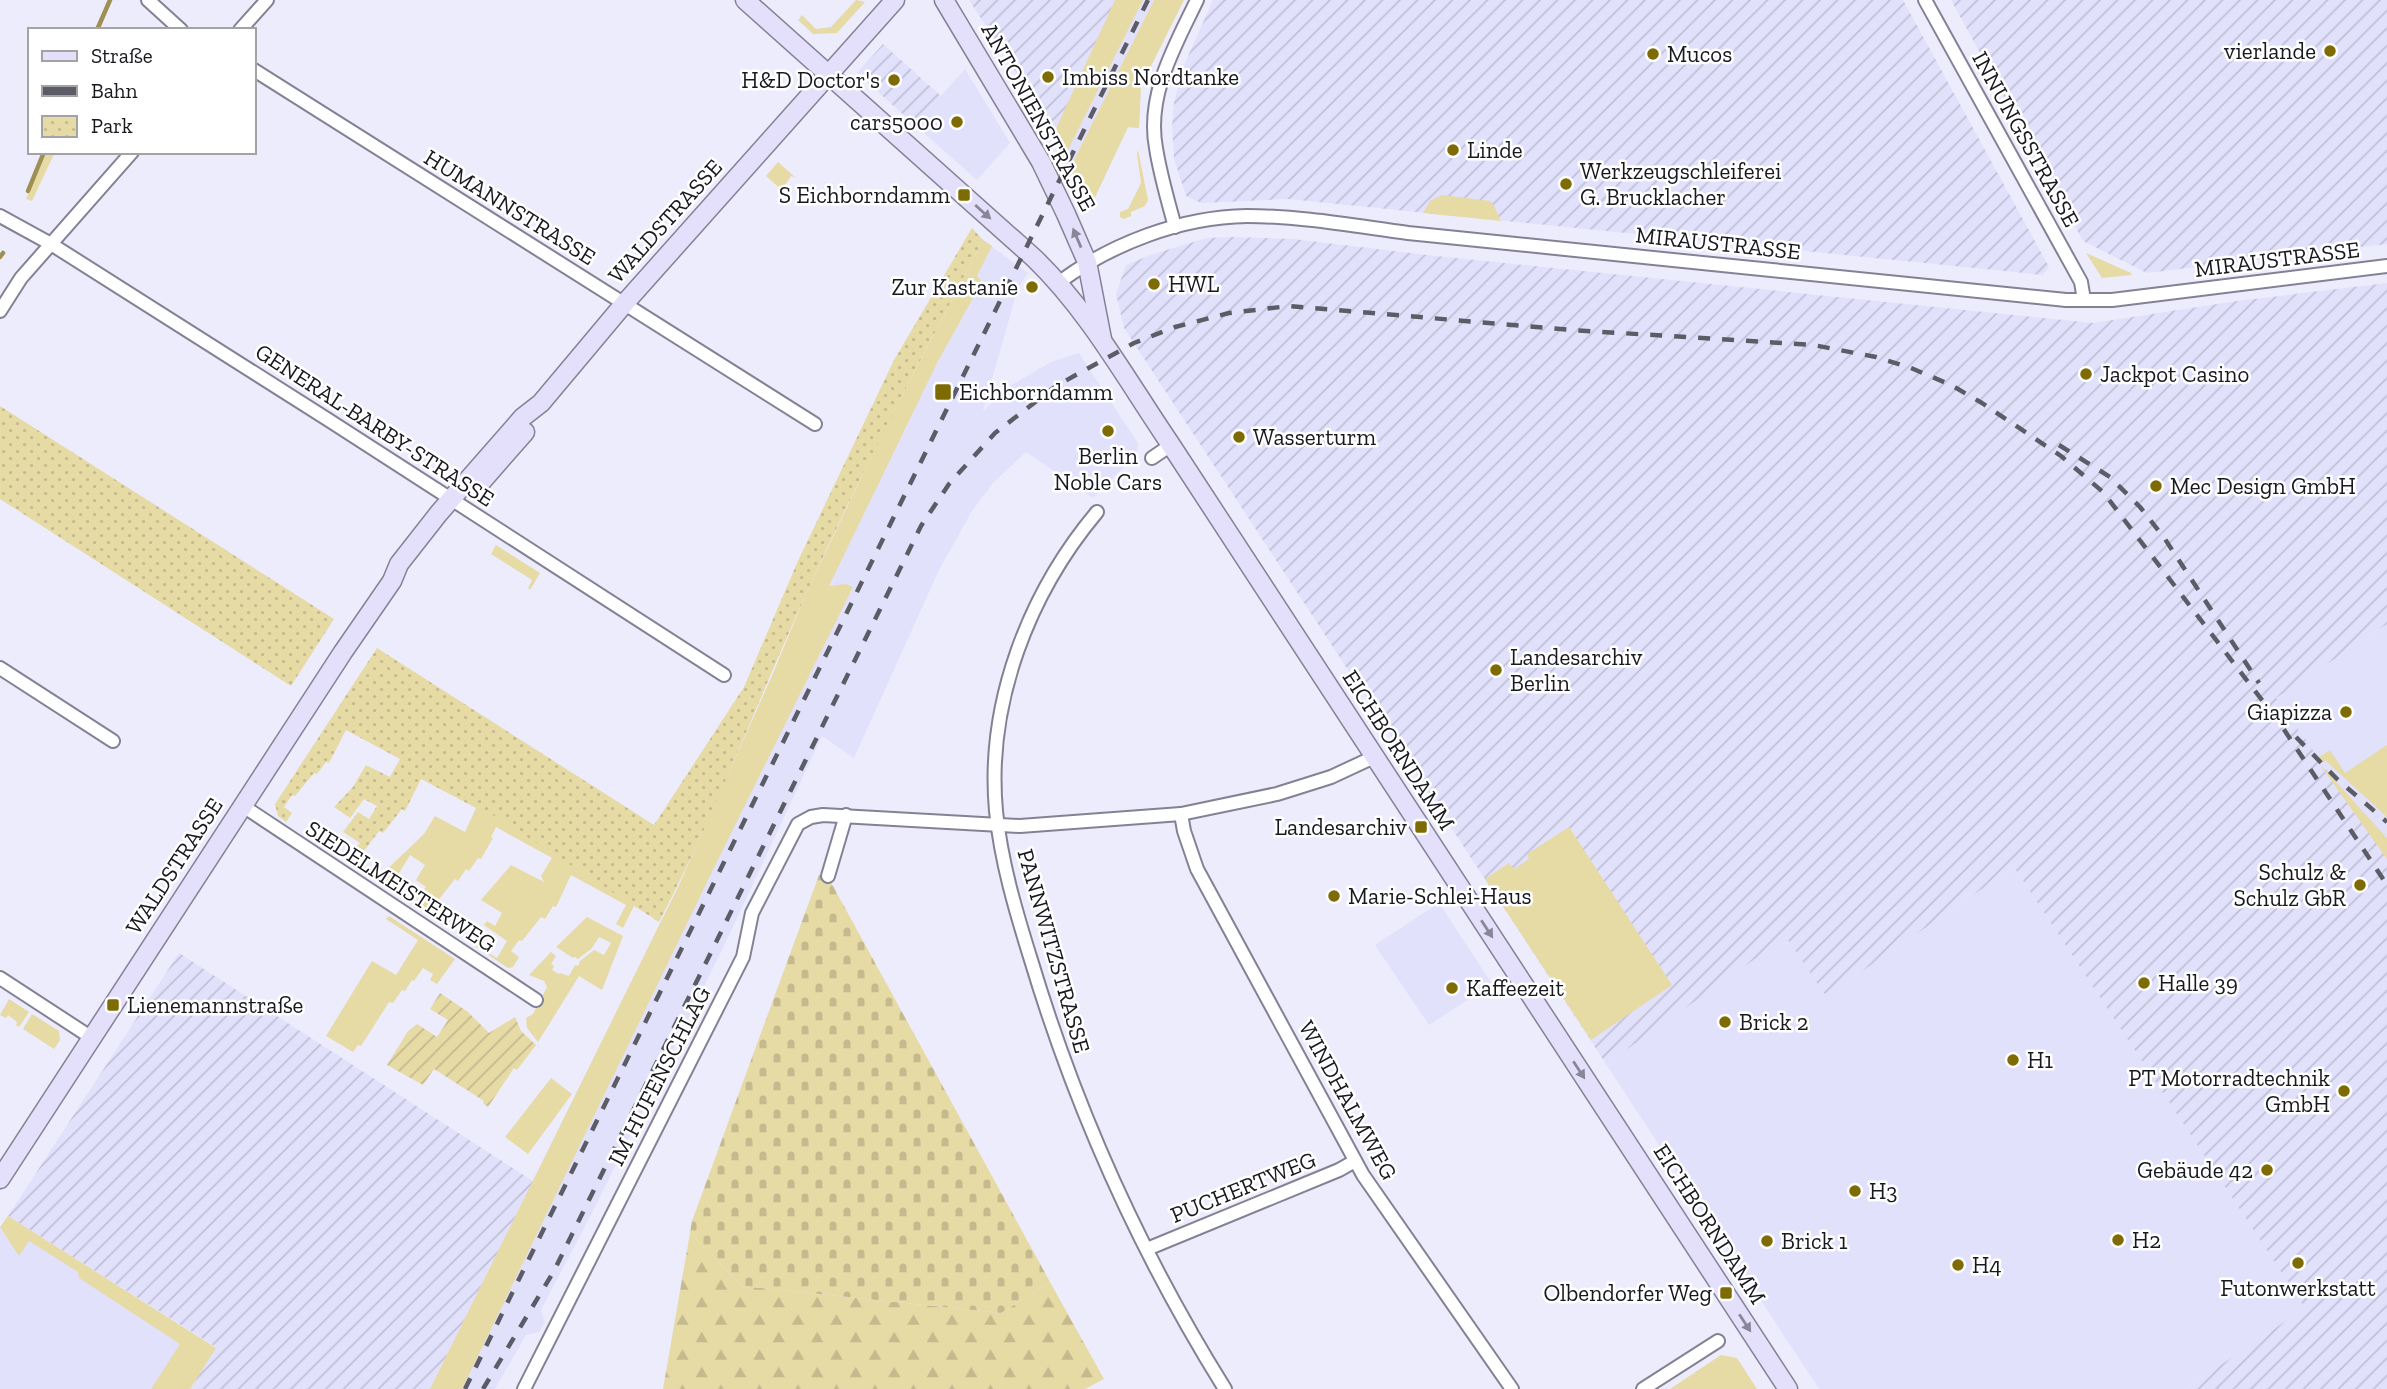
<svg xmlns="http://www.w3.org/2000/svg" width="2387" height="1389" viewBox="0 0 2387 1389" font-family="'Zilla Slab',serif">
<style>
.built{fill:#e2e1fc}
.industrial{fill:url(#industrial-furrows)}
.grass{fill:#e6daa5}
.forest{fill:url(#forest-firs)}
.cemetery{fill:url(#cemetery-stones)}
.park{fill:url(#park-dots)}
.garden{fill:url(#garden-furrows)}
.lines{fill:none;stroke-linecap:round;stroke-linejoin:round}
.stream{stroke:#9e9053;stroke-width:4.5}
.street-casing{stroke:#838295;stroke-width:16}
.secondary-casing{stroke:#838295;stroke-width:21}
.street{stroke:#fff;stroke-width:12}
.secondary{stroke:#e4e0fb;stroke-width:18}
.rail{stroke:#5c5c66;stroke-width:4.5;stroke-dasharray:12 12;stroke-linecap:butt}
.oneway{fill:#888698}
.poi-dot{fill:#7e6b04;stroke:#fff;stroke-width:2.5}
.labels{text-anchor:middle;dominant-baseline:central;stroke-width:5;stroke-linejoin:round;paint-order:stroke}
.poi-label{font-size:23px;fill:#18181f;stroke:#fff;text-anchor:start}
.street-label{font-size:23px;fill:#18181f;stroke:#fff}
</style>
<defs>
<pattern id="industrial-furrows" width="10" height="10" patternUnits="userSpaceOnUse" patternTransform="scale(1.75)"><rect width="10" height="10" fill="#e2e1fc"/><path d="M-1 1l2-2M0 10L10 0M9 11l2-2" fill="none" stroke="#c1c0d8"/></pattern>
<pattern id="forest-firs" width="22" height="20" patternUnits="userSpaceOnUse" patternTransform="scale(1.75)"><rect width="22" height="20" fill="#e6daa5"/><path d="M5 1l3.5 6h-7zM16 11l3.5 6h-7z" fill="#c5ba8e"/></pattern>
<pattern id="cemetery-stones" width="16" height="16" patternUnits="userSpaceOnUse" patternTransform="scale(1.75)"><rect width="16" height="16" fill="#e6daa5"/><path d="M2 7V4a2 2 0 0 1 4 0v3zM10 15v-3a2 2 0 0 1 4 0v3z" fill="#c5ba8e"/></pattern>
<pattern id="park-dots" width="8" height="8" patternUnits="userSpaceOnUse" patternTransform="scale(1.75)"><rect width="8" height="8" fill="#e6daa5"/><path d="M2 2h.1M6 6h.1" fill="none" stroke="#c5ba8e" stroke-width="1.8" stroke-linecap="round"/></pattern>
<pattern id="garden-furrows" width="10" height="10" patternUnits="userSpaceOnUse" patternTransform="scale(1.75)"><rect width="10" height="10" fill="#e6daa5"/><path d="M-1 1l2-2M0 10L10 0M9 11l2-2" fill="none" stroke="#c5ba8e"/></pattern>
</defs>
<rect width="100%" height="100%" fill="#edecfd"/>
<g class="built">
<path d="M1116,0H1184L1141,86L1139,128L1128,127L1088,212L1053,135Z"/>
<path d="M965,69L1010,143L977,180L915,125Z"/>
<path d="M983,240L1028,273L1018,288L983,411L1011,385L1051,362L1079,353L1138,443L1137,454L1093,498L1026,452L993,483L972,511L939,570L854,758L822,736L724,946L593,1211L541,1310L545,1322L539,1332L526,1335L495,1389H430L680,883L771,678Z"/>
<path d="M2387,624V855L2275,698Z"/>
<path d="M2014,867L2306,1308L2185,1389H1819L1606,1064L1788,933L1827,995Z"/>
<path d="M1439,903L1492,984L1429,1025L1375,945Z"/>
<path d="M8,1216L216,1348L190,1389H0V1228Z"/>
</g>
<g class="industrial">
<path d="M969,0H1116L1053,135L1015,71Z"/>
<path d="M1213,0H1903L2049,267L2043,275L1288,199L1201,203L1186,196L1174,159L1172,125L1174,102L1185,63Z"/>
<path d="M1951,0H2387V244L2147,273L2083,241Z"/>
<path d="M883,44L941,96L915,125L857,73Z"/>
<path d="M1234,237L1293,239L1436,256L2093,323L2237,301L2387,283V624L2276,698L2387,855V1389H2185L2305,1308L2014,867L1826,996L1786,937L1606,1064L1124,328L1116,294L1126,265L1153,254L1207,238Z"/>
<path d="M179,953L533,1181L430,1389H190L216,1347L8,1216Z"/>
</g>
<g class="grass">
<path d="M856,0L865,2L837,33L813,34L798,20L802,15L816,29L831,27Z"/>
<path d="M1115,0H1143L1064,158L1053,135Z"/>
<path d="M1154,0H1184L1141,86L1139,128L1128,127L1088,212L1069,170Z"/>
<path d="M1138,150L1148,200L1145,206L1131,212V216L1124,219L1120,217V212L1128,209L1141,183L1137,154Z"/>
<path d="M46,152H55L32,201L26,199Z"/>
<path d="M778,162L796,178L791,176L782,190L766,176Z"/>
<path d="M1442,195L1490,201L1494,206L1501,221L1423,213L1430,201Z"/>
<path d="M983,240L992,246L977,276L982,282L938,361L829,586L846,584L853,587L708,880L462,1389H430L680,883L771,678L806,594L878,442Z"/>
<path d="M2086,253L2131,273L2132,275L2102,278Z"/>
<path d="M496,545L540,573L530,590L528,588L532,580L491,554Z"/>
<path d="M2387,745V817L2326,761L2323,762L2319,757L2330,750L2345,773Z"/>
<path d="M2318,762L2387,838V859Z"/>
<path d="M483,803L634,906L623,928L616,924L626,905L571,875L556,907L553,906L545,919L541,917L522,941L519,940L511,951L519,957L513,967L508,968L463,938L464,937L497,958L507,941L484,925L487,921L495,926L502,913L481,900L511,865L544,882L541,876L552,858L496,827L491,837L493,838L481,859L478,858L469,871L466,869L458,881L455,879L436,903L444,909L441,915L450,921L447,928L413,906L426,887L416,880L425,865L410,855L392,885L379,877L424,834L435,816L465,832L476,808Z"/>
<path d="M1569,827L1672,985L1591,1040L1485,879L1509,863L1514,869L1529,859L1527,854Z"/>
<path d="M389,916L455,959L437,984L430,980L433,974L423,968L414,981L412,980L405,991L402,990L393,1003L389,1002L361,1046L358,1045L353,1052L326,1036L372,961L396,975L418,940L386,919Z"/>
<path d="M587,917L623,936L602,990L579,976L538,1042L527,1028L526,1018L533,1014L547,987L544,981L529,975L551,952L556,956L551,964L554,966L552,970L559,974L560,973L569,976L575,965L578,966L580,961L594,950L604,955L611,943L599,937L592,948L578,959L575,957L573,958L556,947Z"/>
<path d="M9,999L29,1012L19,1027L16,1025L17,1022L8,1015L6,1018L0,1015Z"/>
<path d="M32,1014L59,1031L60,1040L54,1049L23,1029Z"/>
<path d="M551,1078L572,1094L528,1154L505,1137Z"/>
<path d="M8,1216L216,1348L190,1389H151L180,1344L79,1278L78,1272L29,1241L19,1256L0,1227Z"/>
<path d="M1721,1355L1737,1358L1757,1389H1670Z"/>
</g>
<path class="forest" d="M690,1233L742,1286L1001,1313L1050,1282L1104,1379L1085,1389H663Z"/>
<path class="cemetery" d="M819,875H824L828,877L1050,1282L1001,1313L742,1286L690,1233L692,1221Z"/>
<g class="park">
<path d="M972,228L983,240C922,357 861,472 807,592C757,702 715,815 659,922L479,806L476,808L421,779L405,811L402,809L383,833L379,831L361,855L368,860L365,867L375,873L373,879L345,861L360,843L343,832L358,812L369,819L377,806L364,799L350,818L334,807L353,787L366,765L390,777L400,759L346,730L329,763L326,762L317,774L314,773L295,796L292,795L284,807L292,813L286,822L278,816L275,804L377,648L654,825L744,687L797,563L894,360Z"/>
<path d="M0,406L334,619L291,686L0,499Z"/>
</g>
<path class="garden" d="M440,993L468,1012L489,1033L515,1017L521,1031L536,1045L517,1070L514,1068L488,1107L483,1103L484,1101L434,1069L423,1085L387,1065L408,1031L417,1024L437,1037L448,1020L430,1009Z"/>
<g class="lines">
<g class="stream">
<path d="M97,30L110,0"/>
<path d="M28,191L44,152"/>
<path d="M0,257L3,253"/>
</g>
<g class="street-casing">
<g id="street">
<path d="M148,0L181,30"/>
<path d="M1925,0L2081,282L2084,300"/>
<path d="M240,30L267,0"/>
<path d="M254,70L815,424"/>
<path d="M0,216L51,244L327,419L724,675"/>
<path d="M1175,227C1168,201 1160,174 1156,148C1146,95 1175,46 1197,0"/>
<path d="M1058,283C1111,244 1180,217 1247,216C1301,216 1355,226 1408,233L2066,300H2112L2387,266"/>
<path d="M0,311L21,278L132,152"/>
<path d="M1152,458L1171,445"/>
<path d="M1097,512C1029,593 986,703 996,811C1001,862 1016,912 1031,960C1076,1110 1142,1256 1225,1389"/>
<path d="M0,668L113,741"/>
<path d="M243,806L536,1000"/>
<path d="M1181,814L1184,831L1197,869L1363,1175L1512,1389"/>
<path d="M828,876L846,815"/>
<path d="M0,978L92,1038"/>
<path d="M1147,1249L1339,1170L1355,1161"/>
<path d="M524,1389L743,957L752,913L798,824L811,817L823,815L1020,826L1181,814L1277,794L1331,777L1374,757"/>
<path d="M1643,1389L1718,1341"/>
</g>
</g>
<g class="secondary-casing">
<g id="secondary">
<path d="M745,0L1034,258C1089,311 1128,382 1171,445L1788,1389"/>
<path d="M944,0L1041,162L1066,214L1087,262L1102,339"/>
<path d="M476,488L525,432"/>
<path d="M0,1179L343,652L392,581L399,564L439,513L523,417L541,403L624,304L895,0"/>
</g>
</g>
<use href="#street" class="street"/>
<use href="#secondary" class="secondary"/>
<g class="rail">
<path d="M2059,445L2110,477L2140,507L2165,539L2259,683"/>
<path d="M2296,737L2337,779L2387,822"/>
<path d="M465,1389L1148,0"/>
<path d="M483,1389L554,1271L921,526L949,484L995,433L1056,386L1134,343L1175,327L1229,313L1289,306L1572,330L1813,345L1876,357L1911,368L1951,385L1982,403L2061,456L2103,492L2281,725L2387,885"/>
</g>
</g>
<defs><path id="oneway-solid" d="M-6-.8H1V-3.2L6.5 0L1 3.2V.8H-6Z" transform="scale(1.75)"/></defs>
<g class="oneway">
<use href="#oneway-solid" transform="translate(983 212) rotate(42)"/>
<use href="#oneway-solid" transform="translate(1077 238) rotate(-113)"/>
<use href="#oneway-solid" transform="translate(1487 929) rotate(57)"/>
<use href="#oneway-solid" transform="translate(1579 1070) rotate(57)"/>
<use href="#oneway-solid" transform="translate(1745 1323) rotate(57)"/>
</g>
<g class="poi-dot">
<circle cx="2330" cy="51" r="7"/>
<circle cx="1653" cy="54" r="7"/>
<circle cx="1048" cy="77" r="7"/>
<circle cx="894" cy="80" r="7"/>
<circle cx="957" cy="122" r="7"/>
<circle cx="1453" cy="150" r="7"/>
<circle cx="1566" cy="184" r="7"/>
<rect x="957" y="188" width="14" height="14" rx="3.5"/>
<circle cx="1154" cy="284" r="7"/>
<circle cx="1032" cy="287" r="7"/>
<circle cx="2086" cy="374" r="7"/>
<rect x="934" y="383" width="18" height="18" rx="3.5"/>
<circle cx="1108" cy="431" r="7"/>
<circle cx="1239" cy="437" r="7"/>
<circle cx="2156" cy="486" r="7"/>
<circle cx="1496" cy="670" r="7"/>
<circle cx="2346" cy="712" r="7"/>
<rect x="1414" y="820" width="14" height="14" rx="3.5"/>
<circle cx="2360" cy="885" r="7"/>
<circle cx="1334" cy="896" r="7"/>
<circle cx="2144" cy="983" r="7"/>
<circle cx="1452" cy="988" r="7"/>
<rect x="106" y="998" width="14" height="14" rx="3.5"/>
<circle cx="1725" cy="1022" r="7"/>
<circle cx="2013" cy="1060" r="7"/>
<circle cx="2344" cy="1091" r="7"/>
<circle cx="2267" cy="1170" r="7"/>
<circle cx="1855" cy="1191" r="7"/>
<circle cx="2118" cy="1240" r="7"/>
<circle cx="1767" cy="1241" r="7"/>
<circle cx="2298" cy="1263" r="7"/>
<circle cx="1958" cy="1265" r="7"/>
<rect x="1719" y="1286" width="14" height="14" rx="3.5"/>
</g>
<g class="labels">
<g class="poi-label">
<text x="2316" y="51" text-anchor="end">vierlande</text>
<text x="1667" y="54">Mucos</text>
<text x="1062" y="77">Imbiss Nordtanke</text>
<text x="880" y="80" text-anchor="end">H&amp;D Doctor's</text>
<text x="943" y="122" text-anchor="end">cars5000</text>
<text x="1467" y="150">Linde</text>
<text x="1580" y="171">Werkzeugschleiferei<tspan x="1580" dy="26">G. Brucklacher</tspan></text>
<text x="950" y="195" text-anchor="end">S Eichborndamm</text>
<text x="1168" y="284">HWL</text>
<text x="1018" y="287" text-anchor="end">Zur Kastanie</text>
<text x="2100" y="374">Jackpot Casino</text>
<text x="959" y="392">Eichborndamm</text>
<text x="1253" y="437">Wasserturm</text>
<text x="1108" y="456" text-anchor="middle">Berlin<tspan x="1108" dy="26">Noble Cars</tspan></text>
<text x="2170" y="486">Mec Design GmbH</text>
<text x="1510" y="657">Landesarchiv<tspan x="1510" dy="26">Berlin</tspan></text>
<text x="2332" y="712" text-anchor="end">Giapizza</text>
<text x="1407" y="827" text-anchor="end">Landesarchiv</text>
<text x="2346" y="872" text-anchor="end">Schulz &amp;<tspan x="2346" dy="26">Schulz GbR</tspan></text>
<text x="1348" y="896">Marie-Schlei-Haus</text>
<text x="2158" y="983">Halle 39</text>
<text x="1466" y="988">Kaffeezeit</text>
<text x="127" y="1005">Lienemannstraße</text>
<text x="1739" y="1022">Brick 2</text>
<text x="2027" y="1060">H1</text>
<text x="2330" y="1078" text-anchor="end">PT Motorradtechnik<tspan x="2330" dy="26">GmbH</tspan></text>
<text x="2253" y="1170" text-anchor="end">Gebäude 42</text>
<text x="1869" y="1191">H3</text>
<text x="2132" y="1240">H2</text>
<text x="1781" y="1241">Brick 1</text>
<text x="1972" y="1265">H4</text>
<text x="2298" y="1288" text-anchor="middle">Futonwerkstatt</text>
<text x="1712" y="1293" text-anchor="end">Olbendorfer Weg</text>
</g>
<g class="street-label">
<text transform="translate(1039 117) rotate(61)">ANTONIENSTRASSE</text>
<text transform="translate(2026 139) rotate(61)">INNUNGSSTRASSE</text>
<text transform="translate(510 207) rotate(32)">HUMANNSTRASSE</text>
<text transform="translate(665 221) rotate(-48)">WALDSTRASSE</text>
<text transform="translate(1718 243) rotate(6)">MIRAUSTRASSE</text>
<text transform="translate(2277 259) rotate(-7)">MIRAUSTRASSE</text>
<text transform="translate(375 425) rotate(33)">GENERAL-BARBY-STRASSE</text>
<text transform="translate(1399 750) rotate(57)">EICHBORNDAMM</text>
<text transform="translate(174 866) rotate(-57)">WALDSTRASSE</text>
<text transform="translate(401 886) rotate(33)">SIEDELMEISTERWEG</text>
<text transform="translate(1054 951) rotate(74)">PANNWITZSTRASSE</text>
<text transform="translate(659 1076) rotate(-63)">IM HUFENSCHLAG</text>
<text transform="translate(1348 1100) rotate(61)">WINDHALMWEG</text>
<text transform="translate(1243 1187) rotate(-22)">PUCHERTWEG</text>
<text transform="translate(1710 1224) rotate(57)">EICHBORNDAMM</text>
</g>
</g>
<rect x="28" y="28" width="228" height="126" fill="#ffffff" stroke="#a3a3a5" stroke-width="2"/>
<rect x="42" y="51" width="35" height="10" fill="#e4e0fb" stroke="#a3a3a5" stroke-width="2"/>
<text x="91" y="63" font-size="21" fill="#18181f">Straße</text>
<rect x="42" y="86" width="35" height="10" fill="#5c5c66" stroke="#a3a3a5" stroke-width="2"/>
<text x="91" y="98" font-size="21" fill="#18181f">Bahn</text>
<rect x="42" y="116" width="35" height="21" fill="url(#park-dots)" stroke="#a3a3a5" stroke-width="2"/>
<text x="91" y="133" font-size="21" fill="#18181f">Park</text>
</svg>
